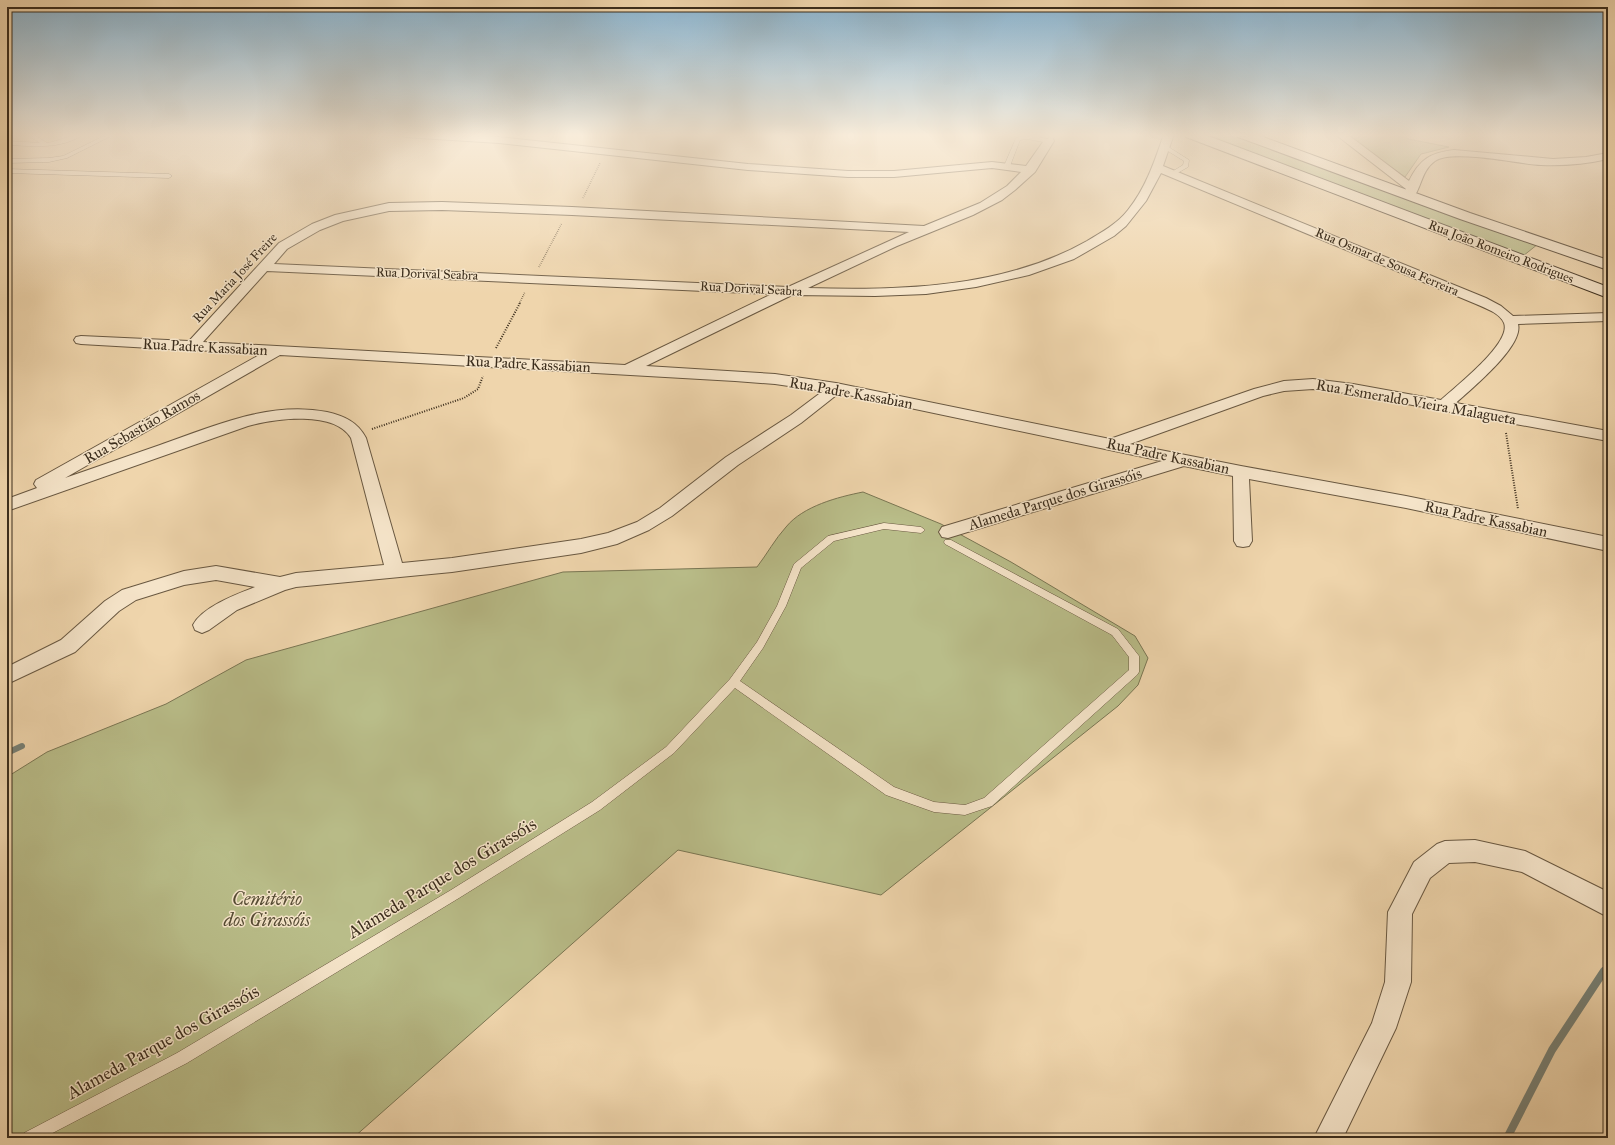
<svg xmlns="http://www.w3.org/2000/svg" width="1615" height="1145" viewBox="0 0 1615 1145" font-family="'IM FELL Great Primer',serif">
<style>
.green{fill:#b9bd89;stroke:#7a7653}
.lines{fill:none;stroke-linecap:round;stroke-linejoin:round}
.stream-far1{stroke:#768076;stroke-width:6}
.stream{stroke:#768076;stroke-width:8}
.lane-casing{stroke:#695841;stroke-width:1}
.street-casing{stroke:#695841;stroke-width:2}
.secondary-casing{stroke:#3c2e1d;stroke-width:2}
.path-far1{stroke:#3c2e1d;stroke-width:1.5;stroke-dasharray:0.5 1.5;stroke-linecap:butt}
.path{stroke:#3c2e1d;stroke-width:2;stroke-dasharray:1 1.5;stroke-linecap:butt}
.lane{fill:#f5e4c9;fill-rule:evenodd}
.street{fill:#f5e4c9;fill-rule:evenodd}
.secondary{fill:#f5e4c9;fill-rule:evenodd}
.labels{text-anchor:middle;dominant-baseline:central;stroke-width:3;stroke-linejoin:round;paint-order:stroke}
.far-street-label{font-size:13px;fill:#3c2e1d;stroke:#f5e4c9}
.street-label{font-size:15px;fill:#3c2e1d;stroke:#f5e4c9}
.near-street-label{font-size:18px;fill:#3c2e1d;stroke:#f5e4c9}
.near-park-label{font-size:18px;font-style:italic;fill:#554b33;stroke:#f5e4c9}
</style>
<rect width="100%" height="100%" fill="#efd5ac"/>
<filter id="stains"><feTurbulence type="fractalNoise" baseFrequency=".005" numOctaves="4"/><feColorMatrix values="0 0 0 0 .2 0 0 0 0 .09 0 0 0 0 .02 0 0 0 .5 -.17"/></filter>
<radialGradient id="worn" r=".72"><stop offset=".6" stop-color="#630" stop-opacity="0"/><stop offset="1" stop-color="#630" stop-opacity=".3"/></radialGradient>
<g class="green">
<path d="M1201,134H1241L1538,244L1523,256Z"/>
<path d="M1344,134H1398L1408,139L1449,147L1421,154L1405,177Z"/>
<path d="M863,492L941,524L1011,562L1135,636L1148,658L1138,685L1118,706L881,895L678,850L353,1138H7V777L47,752L166,704L246,660L563,572L757,567C767,554 775,539 786,527C803,506 838,497 863,492Z"/>
</g>
<g class="lines">
<path class="stream-far1" d="M7,753L22,746"/>
<path class="stream" d="M1507,1138L1552,1050L1604,971"/>
<g class="lane-casing">
<g id="lane">
<path d="M26,134H33L47,143C60,141 71,134 84,134C61,150 33,146 7,145V141L40,143Z"/>
<path d="M108,134H115L67,158L49,162L7,163V159L49,158L63,156Z"/>
<path d="M1051,134H1057L1049,143L1027,139L1020,140L1010,166L1005,167L1004,166L1016,138L1027,135L1048,139Z"/>
<path d="M1163,146H1167L1189,160L1188,167L1174,175H1170V173L1183,165L1184,161L1163,148Z"/>
<path d="M7,169L169,174L172,176L169,178L7,173Z"/>
<path d="M884,523L921,527L925,530L921,533L884,529L834,541L801,568L786,606L763,648L740,681L894,787L934,802L965,805L984,798L1129,670V657L1112,635L945,544L944,542L945,540H951L1118,629L1139,656V672L1137,675L992,806L965,815L934,812L886,795L735,688L674,753L600,810L459,898L187,1063L43,1138H22L24,1133L177,1053L451,890L592,802L666,747L730,679L757,642L777,606L794,564L828,536Z"/>
</g>
</g>
<g class="street-casing">
<g id="street">
<path d="M400,134H454L499,137L748,164L848,171H894L992,162L1026,166L1045,139H1053L1054,141L1035,172L1015,190L1002,200L973,215L897,246L808,288C901,291 1004,288 1087,241C1102,232 1117,224 1128,210C1146,188 1155,160 1164,134H1174L1163,166L1486,298L1501,306L1513,316L1608,313V321L1518,324C1524,346 1472,388 1456,403L1608,431V441L1353,394L1313,389L1284,391L1263,396L1130,444L1241,466L1406,496L1608,537V551L1406,508L1249,479L1252,541L1249,546L1243,547L1237,546L1234,541L1233,476L1184,466L948,538L942,537L939,532L942,527L1162,461L839,393L801,423L738,465L672,516L649,530L617,544L581,553L452,572L296,587L285,590L237,610L209,630L202,633L195,630L193,625C202,607 237,594 255,587L216,580L184,585L136,600L119,611L75,652L7,684V667L61,640L105,601L122,590L184,571L216,566L280,577L296,573L384,565L351,438C334,410 274,419 248,426L7,511V499L37,488L34,484L36,480L261,354L195,350L191,351L186,350L81,344L76,343L74,340L76,337L81,336L189,341L279,243L312,224L335,215L389,203L442,202L572,207L924,226L980,203L1007,186L1021,172L992,168L894,177H848L748,170L499,143L405,137ZM1161,173L1476,304C1485,308 1500,313 1504,323C1512,343 1455,387 1441,400L1353,384L1313,379L1284,381L1254,389L1110,439L836,383L775,374L646,366L792,295L875,296L926,294L976,287L1029,275L1074,259L1114,236L1126,226L1146,201ZM442,210L572,215L909,232L788,287L274,264L287,249L320,230L343,221L389,211ZM267,271L772,294L625,365L203,342ZM280,355L735,381L775,384L823,391L791,415L726,457L660,508L637,522L608,533L581,539L452,558L402,563L366,438C358,422 344,416 327,412C269,401 214,426 160,445C128,456 97,467 65,478Z"/>
<path d="M1335,134H1347L1409,181C1420,159 1430,153 1454,150L1553,159L1586,157L1608,153V159C1586,164 1564,166 1541,165C1518,164 1453,149 1435,161C1422,170 1422,185 1414,197H1406L1404,195L1406,189Z"/>
<path d="M1475,840L1525,851L1608,892V917L1522,872L1475,862L1449,863L1430,878L1412,914L1411,982L1396,1028L1343,1138H1314L1372,1023L1385,982L1388,912L1414,862L1437,844L1445,841Z"/>
</g>
</g>
<g class="secondary-casing">
<g id="secondary">
<path d="M1185,134H1203L1608,287V298L1186,137Z"/>
<path d="M1237,134H1255L1470,213L1608,260V270L1460,219L1238,137Z"/>
</g>
</g>
<g class="path-far1">
<path d="M583,198L600,163"/>
<path d="M539,267L562,223"/>
<path d="M519,304L525,292"/>
</g>
<g class="path">
<path d="M496,348L520,303"/>
<path d="M372,429L464,398L478,389L483,376"/>
<path d="M1506,433L1518,509"/>
</g>
<use href="#lane" class="lane"/>
<use href="#street" class="street"/>
<use href="#secondary" class="secondary"/>
</g>
<linearGradient id="sky" x2="0" y2="1"><stop stop-color="#89b5d2"/><stop offset="0.46" stop-color="#f8ecda"/><stop offset="1" stop-color="#f8ecda" stop-opacity="0"/></linearGradient>
<rect width="1615" height="294" fill="url(#sky)"/>
<g class="labels">
<g class="far-street-label">
<text transform="translate(1501 252) rotate(21)">Rua João Romeiro Rodrigues</text>
<text transform="translate(1387 262) rotate(23)">Rua Osmar de Sousa Ferreira</text>
<text transform="translate(427 274) rotate(2)">Rua Dorival Seabra</text>
<text transform="translate(235 278) rotate(-47)">Rua Maria José Freire</text>
<text transform="translate(751 289) rotate(3)">Rua Dorival Seabra</text>
</g>
<g class="street-label">
<text transform="translate(205 347) rotate(3)">Rua Padre Kassabian</text>
<text transform="translate(528 364) rotate(3)">Rua Padre Kassabian</text>
<text transform="translate(851 393) rotate(10)">Rua Padre Kassabian</text>
<text transform="translate(1416 402) rotate(10)">Rua Esmeraldo Vieira Malagueta</text>
<text transform="translate(142 427) rotate(-30)">Rua Sebastião Ramos</text>
<text transform="translate(1168 456) rotate(12)">Rua Padre Kassabian</text>
<text transform="translate(1055 499) rotate(-17)">Alameda Parque dos Girassóis</text>
<text transform="translate(1486 519) rotate(12)">Rua Padre Kassabian</text>
</g>
<g class="near-street-label">
<text transform="translate(442 878) rotate(-31)">Alameda Parque dos Girassóis</text>
<text transform="translate(163 1042) rotate(-29)">Alameda Parque dos Girassóis</text>
</g>
<g class="near-park-label">
<text x="267" y="899">Cemitério<tspan x="267" dy="21">dos Girassóis</tspan></text>
</g>
</g>
<rect width="1615" height="1145" fill="none" stroke="#efd5ac" stroke-width="24"/>
<rect x="8" y="8" width="1599" height="1129" fill="none" stroke="#3c2e1d" stroke-width="2"/>
<rect x="12" y="12" width="1591" height="1121" fill="none" stroke="#3c2e1d"/>
<rect width="100%" height="100%" filter="url(#stains)"/>
<rect width="100%" height="100%" fill="url(#worn)"/>
</svg>
